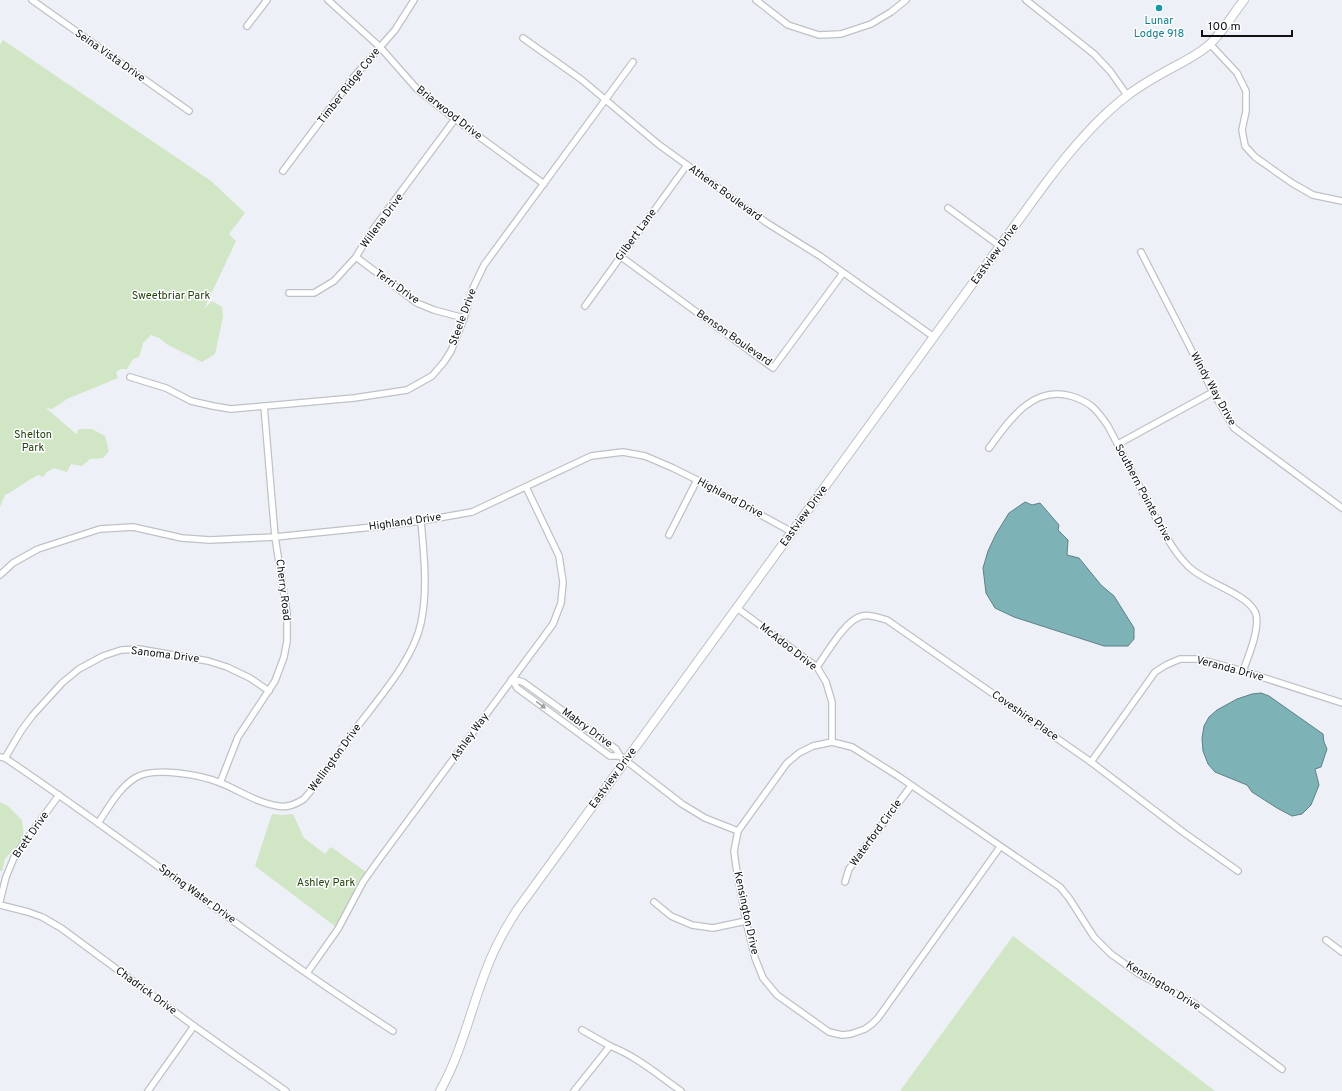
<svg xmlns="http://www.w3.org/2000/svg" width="1342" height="1091" viewBox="0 0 1342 1091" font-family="Overpass,sans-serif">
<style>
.green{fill:#d1e6c4}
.water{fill:#7db2b7;stroke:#5d8286}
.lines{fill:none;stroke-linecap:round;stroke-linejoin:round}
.street-casing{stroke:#bec2c6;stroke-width:8}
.secondary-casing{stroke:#bec2c6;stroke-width:10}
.street{stroke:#fff;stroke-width:5.5}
.secondary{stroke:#fff;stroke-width:8}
.oneway{fill:#a0a0a1}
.culture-dot{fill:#0f9aa8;stroke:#fdfeff;stroke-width:1.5}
.labels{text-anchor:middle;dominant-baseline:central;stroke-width:3;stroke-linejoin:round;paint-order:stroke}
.culture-label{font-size:11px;fill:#0d838f;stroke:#fdfeff}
.street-label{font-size:11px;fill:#111214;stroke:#fdfeff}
.park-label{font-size:11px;fill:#24410b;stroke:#fdfeff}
</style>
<rect width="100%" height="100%" fill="#edf0f6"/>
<g class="green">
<path d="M3,40L211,181L245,213L229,234L236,241L204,309L212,301L222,307L223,317L215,354L202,362L168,345L159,338L151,335L143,343L139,357L133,359L127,369H121L116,372L118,378L67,399L52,409L46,408L76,434L79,429H92L105,436L109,451L103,458L90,459L82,466L71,464L67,472L54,468L47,472L43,477L38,475C26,481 17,489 5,495L0,507V45Z"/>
<path d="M0,802L8,806L22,820L24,837L5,859L2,871H0Z"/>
<path d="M272,814L283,815L293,814L304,838L325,854L331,847L366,872L336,927L255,866Z"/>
<path d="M1013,936L1215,1091H900Z"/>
</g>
<g class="water">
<path d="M1025,502L1032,505L1040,503L1059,525L1058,530L1068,540L1067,555L1079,558L1101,585L1114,596L1134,628V639L1128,646H1104L1014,617L995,608L986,593L983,568L988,551L996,534L1009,513Z"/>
<path d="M1261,693L1269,696L1323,734L1324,742L1327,749L1321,767L1315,769L1319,785L1311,805L1302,814L1292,816L1277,808L1252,792L1247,785L1215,772L1208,764L1203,751L1202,738L1204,726L1209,717L1217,710L1237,699L1252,694Z"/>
</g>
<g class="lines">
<g class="street-casing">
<g id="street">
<path d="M32,0L189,111"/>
<path d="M328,0L380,47L417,89L455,119L544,184"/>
<path d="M756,0L788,25L819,35L841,34L871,24L891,12L906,0"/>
<path d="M1026,0L1094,54L1110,71L1127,95"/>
<path d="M247,26L267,0"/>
<path d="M523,38L582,80L658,144L767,223L820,256L934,337"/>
<path d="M1210,44L1237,73L1246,91V111L1242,130L1245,146L1255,157L1292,183L1313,195L1342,201"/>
<path d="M283,171L352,79L395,30L414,0"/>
<path d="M948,208L1000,246"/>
<path d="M1141,252L1213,392L1234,428L1342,508"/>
<path d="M620,256L773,368L843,273"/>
<path d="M356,257L417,303L434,310L464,318"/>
<path d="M289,293H314L334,281L356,257L369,235L455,119"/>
<path d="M585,306L687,165"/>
<path d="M130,377L166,388L191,401L213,406L231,409L354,398L407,390L432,376L444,362L451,351L464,318L473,288L484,265L633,62"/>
<path d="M1118,444L1213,392"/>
<path d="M989,448C1009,421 1032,385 1071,396C1091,402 1097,410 1108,426C1122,453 1136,479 1149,505C1161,527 1171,549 1188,566C1205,583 1243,592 1254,610C1263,623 1248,657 1243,671"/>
<path d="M669,535L697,480"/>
<path d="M0,575L13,563L38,549L100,529L133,527L182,538L210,540L275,537L373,527L421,521L472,512L591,456L623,452L645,456L673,468L697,480L792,532"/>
<path d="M737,608L817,667L826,682L832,702V742"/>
<path d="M817,667C827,653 846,619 862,616C870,614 879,618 887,620L1091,762L1183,832L1238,871"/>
<path d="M512,679L523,682L616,749L620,756L682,804L705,818L738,831"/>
<path d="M512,679L517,688L610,756H620"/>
<path d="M0,757L5,758C136,846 260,946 393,1031"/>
<path d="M5,758L21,731L32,716L62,683L79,669L103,656L121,650L139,649L208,661L227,667L250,678L269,691"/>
<path d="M1091,762L1155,672L1166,665L1180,659H1199L1243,671L1342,703"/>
<path d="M220,783L238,737L275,681L284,657L287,641V613L275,537L264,406"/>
<path d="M98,823C109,807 119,788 135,778C154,766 201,775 221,783C240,791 258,803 278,806C288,808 296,804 304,799C322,778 338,754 354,731C377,700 413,661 421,623C428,589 424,556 421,521"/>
<path d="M1000,847L878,1018L872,1024L865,1029L851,1034L842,1035L829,1032L777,995L763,978L755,958L746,921L736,866L734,851L738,831L787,763L799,753L813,746L832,742L852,747L898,776L1060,887L1069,898L1094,937L1111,954L1139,974L1192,1002L1282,1069"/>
<path d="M845,882L849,869L911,786"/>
<path d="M0,901L6,877L15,855L59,795"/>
<path d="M654,902L671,916L692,925L713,928L746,921"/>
<path d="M0,905L28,912L42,917L61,928L194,1026L286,1091"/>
<path d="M1326,940L1342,952"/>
<path d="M307,973L338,929L363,882L375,865L553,624L561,603L563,582L559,556L526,487"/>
<path d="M610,1046C636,1056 658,1075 681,1091"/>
<path d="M148,1091L194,1026"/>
<path d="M574,1091L610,1046L582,1030"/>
</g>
</g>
<g class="secondary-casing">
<path id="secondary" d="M440,1091C461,1054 470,1012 485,973C493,951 504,930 517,910L1045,184C1069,152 1096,119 1128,95C1145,82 1164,72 1183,62C1192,57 1203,51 1211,43C1223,31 1233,14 1244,0"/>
</g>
<use href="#street" class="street"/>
<use href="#secondary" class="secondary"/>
</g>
<defs><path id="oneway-solid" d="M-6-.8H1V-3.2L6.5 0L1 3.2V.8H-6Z"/></defs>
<use class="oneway" href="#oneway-solid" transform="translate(541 705) rotate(36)"/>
<circle class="culture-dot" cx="1159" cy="8" r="4"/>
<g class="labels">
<g class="culture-label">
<text x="1159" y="21">Lunar<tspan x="1159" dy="13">Lodge 918</tspan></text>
</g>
<g class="street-label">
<text transform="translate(110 56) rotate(35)">Seina Vista Drive</text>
<text transform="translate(349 86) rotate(-52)">Timber Ridge Cove</text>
<text transform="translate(449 113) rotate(38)">Briarwood Drive</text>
<text transform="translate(725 193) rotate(36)">Athens Boulevard</text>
<text transform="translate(382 221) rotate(-54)">Willena Drive</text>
<text transform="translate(636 235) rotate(-54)">Gilbert Lane</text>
<text transform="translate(995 254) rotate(-54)">Eastview Drive</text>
<text transform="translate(397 287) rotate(35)">Terri Drive</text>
<text transform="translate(463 317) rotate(-70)">Steele Drive</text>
<text transform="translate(734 338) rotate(35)">Benson Boulevard</text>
<text transform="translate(1213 389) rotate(61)">Windy Way Drive</text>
<text transform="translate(1143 493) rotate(62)">Southern Pointe Drive</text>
<text transform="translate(730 498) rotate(28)">Highland Drive</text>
<text transform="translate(804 516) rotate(-54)">Eastview Drive</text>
<text transform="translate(405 522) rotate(-8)">Highland Drive</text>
<text transform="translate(283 590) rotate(83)">Cherry Road</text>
<text transform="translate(788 647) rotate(38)">McAdoo Drive</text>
<text transform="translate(165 655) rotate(7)">Sanoma Drive</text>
<text transform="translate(1230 669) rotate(15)">Veranda Drive</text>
<text transform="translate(1025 716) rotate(35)">Coveshire Place</text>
<text transform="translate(587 728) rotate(36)">Mabry Drive</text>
<text transform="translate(470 737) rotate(-54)">Ashley Way</text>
<text transform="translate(335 758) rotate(-54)">Wellington Drive</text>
<text transform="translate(613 778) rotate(-54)">Eastview Drive</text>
<text transform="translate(876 833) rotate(-54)">Waterford Circle</text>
<text transform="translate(31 835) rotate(-55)">Brett Drive</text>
<text transform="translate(197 894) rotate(36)">Spring Water Drive</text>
<text transform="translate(746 913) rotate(78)">Kensington Drive</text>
<text transform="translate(1163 986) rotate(31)">Kensington Drive</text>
<text transform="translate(146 991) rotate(36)">Chadrick Drive</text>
</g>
<g class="park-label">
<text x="171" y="296">Sweetbriar Park</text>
<text x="33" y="435">Shelton<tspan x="33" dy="13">Park</tspan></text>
<text x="326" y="883">Ashley Park</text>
</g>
</g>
<path d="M1202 30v6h90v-6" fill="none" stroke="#111214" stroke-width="2"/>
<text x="1208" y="30" font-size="12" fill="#111214" stroke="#fdfeff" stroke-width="3" paint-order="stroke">100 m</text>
</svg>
